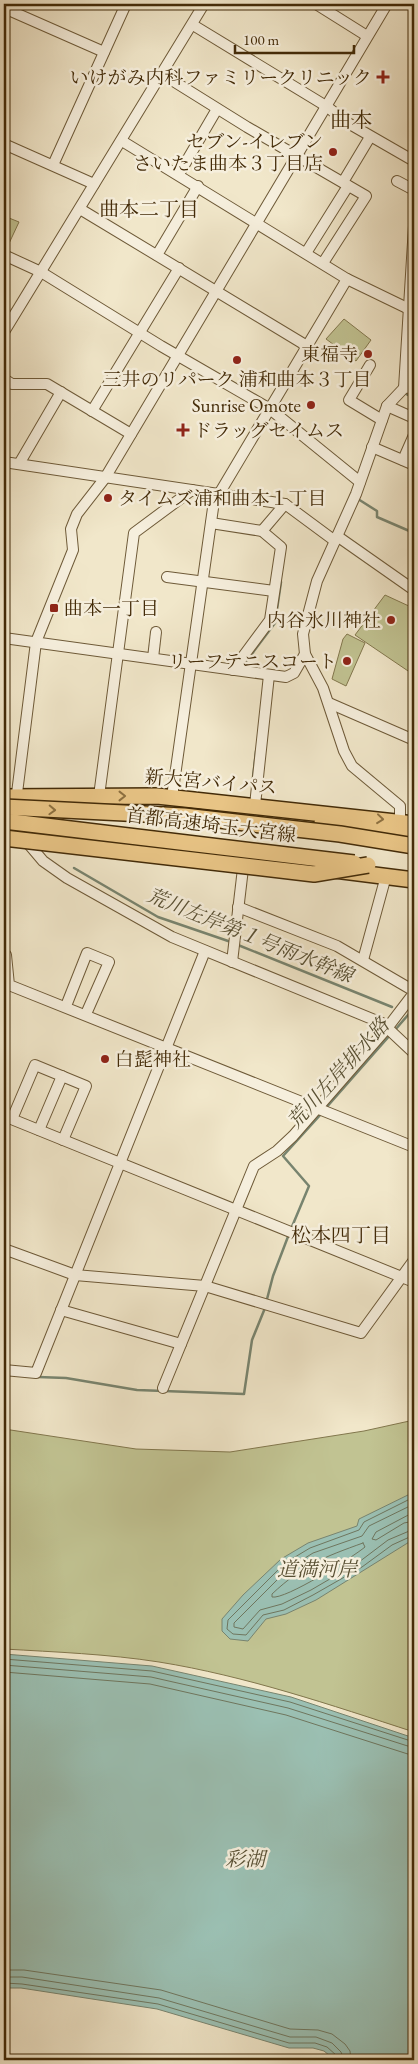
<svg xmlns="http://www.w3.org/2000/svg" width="418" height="2064" viewBox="0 0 418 2064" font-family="'EB Garamond','Noto Serif JP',serif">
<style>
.green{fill:#c1c392;stroke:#82774d}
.water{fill:#9bc0b3;stroke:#78846f}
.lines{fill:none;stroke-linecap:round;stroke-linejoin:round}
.shore{stroke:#6f765e;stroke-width:1}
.stream{stroke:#78846f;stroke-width:2.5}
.minor-casing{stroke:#6e5a38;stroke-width:12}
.highway-casing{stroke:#432b08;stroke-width:18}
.minor{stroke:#f6efdd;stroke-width:10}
.highway{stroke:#e8c485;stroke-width:15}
.highway-bridge-casing{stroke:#432b08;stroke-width:18;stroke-linecap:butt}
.highway-bridge{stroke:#e8c485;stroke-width:15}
.oneway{stroke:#8d7040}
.poi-dot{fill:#8f2418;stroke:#f6efdd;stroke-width:2}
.labels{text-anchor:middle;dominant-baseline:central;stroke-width:5;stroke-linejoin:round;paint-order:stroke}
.poi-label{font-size:19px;fill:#432b08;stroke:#f6efdd;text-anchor:end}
.street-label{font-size:19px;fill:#432b08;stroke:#f6efdd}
.neighbourhood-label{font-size:20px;fill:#432b08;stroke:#f6efdd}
.water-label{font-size:20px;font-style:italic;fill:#595033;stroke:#f6efdd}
.quarter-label{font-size:21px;fill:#432b08;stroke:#f6efdd}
</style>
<rect width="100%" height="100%" fill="#f1e7ca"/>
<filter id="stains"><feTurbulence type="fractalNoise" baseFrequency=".004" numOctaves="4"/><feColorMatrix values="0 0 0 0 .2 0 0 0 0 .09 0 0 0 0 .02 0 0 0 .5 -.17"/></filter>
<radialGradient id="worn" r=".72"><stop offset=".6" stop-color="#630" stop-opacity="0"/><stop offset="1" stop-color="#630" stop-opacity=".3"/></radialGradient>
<g class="green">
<path d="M4,216L19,222L5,252L4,251Z"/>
<path d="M344,319L371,340L356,361L326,339Z"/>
<path d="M385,595L411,607L414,604V675L355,635Z"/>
<path d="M347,634L365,643L346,686L332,679L343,639Z"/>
<path d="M414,1420V1732C331,1705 246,1676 159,1662C108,1654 55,1652 4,1649V1429L136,1449L230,1452L364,1431Z"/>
</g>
<g class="water">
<path d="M414,1492V1539L316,1600L286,1614L266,1619L248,1641L230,1639L222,1631V1619L243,1595L281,1559L308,1543L357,1526L359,1519Z"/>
<path d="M4,1654L152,1666L291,1697L414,1738V2060H335L324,2051L313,2048H289L157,2009L21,1988H4Z"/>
</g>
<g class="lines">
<g class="shore">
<path d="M414,1497L364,1522L359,1530L310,1548L285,1563L228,1620L227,1629L233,1634L246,1635L263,1615L284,1610L313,1595L362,1567L392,1545L414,1535"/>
<path d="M414,1504L369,1526L362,1536L313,1553L289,1568L234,1623V1627L243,1629L260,1610L282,1604L311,1590L359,1562L388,1540L414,1529"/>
<path d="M414,1512L376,1532L372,1539L376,1540L404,1523L414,1521"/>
<path d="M363,1543L365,1547C353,1557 285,1600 272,1597V1594C303,1565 324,1557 363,1543Z"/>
<path d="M4,1659L152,1671L290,1702L414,1742"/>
<path d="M4,1665L151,1677L288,1708L414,1748"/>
<path d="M4,1672L150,1684L286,1715L414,1756"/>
<path d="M4,1970H24L161,1990L290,2029L318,2030L332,2034L345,2044L350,2051L351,2060"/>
<path d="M4,1977H22L159,1998L290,2037H316L332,2043L341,2052L344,2060"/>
<path d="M4,1983L22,1984L158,2004L289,2043H315L327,2047L336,2055L337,2060"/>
</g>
<g class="stream">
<path d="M406,394L414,398"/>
<path d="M358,499L377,511V517L414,533"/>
<path d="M250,667L245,666V663L275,623L281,582"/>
<path d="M4,782L9,783"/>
<path d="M252,786L256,751"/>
<path d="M74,868L158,917L231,942"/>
<path d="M238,945L392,1007"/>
<path d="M395,1030L414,1008"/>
<path d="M325,1109L391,1034"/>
<path d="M291,1229L309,1186L283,1156L322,1113"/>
<path d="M266,1303L273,1276L289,1234"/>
<path d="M38,1377L66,1378L137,1390L244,1394L252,1340L265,1308"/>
</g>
<g class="minor-casing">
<g id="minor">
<path d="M316,4L367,36"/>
<path d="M4,8L104,52"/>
<path d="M193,25L326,106L348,123L414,161"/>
<path d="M162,74L247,127L366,196L323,263"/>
<path d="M122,141L347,279L409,309"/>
<path d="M4,144L94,184"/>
<path d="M53,165L126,4"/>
<path d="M179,174L217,109"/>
<path d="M397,181L414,190"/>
<path d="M343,182L370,137"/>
<path d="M80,209L307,346"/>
<path d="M306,253L348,186"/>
<path d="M4,255L41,272L161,346L270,409L360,482"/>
<path d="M157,255L198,186"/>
<path d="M4,332L204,4"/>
<path d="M370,365L349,400L382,420"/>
<path d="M4,379L12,384H47L131,434"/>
<path d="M404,388L414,226"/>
<path d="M387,406L414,418"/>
<path d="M92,411L179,268"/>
<path d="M372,447L414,465"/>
<path d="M403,460L414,435"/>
<path d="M4,462L285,504L335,541"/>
<path d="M19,464L61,392"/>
<path d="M219,494L347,279"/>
<path d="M211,523L262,531L281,547L270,620L233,670"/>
<path d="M262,531L285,504"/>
<path d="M337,536L414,590"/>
<path d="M167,577L274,591"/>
<path d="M4,638L286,677L294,673L305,654"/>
<path d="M153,658L156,632"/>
<path d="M329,703L414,740"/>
<path d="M99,796L134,533L192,490"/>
<path d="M172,797L215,494"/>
<path d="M16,801L36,642L73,550L71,529L77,514L105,478L387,4"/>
<path d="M255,805L269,675"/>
<path d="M19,818L21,835L43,861L67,878L172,937L382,1023L414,1053"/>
<path d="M400,821V806L352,766L344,751L323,688L305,654L303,634L317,581L356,494L387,406L404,388L414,387"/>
<path d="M238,907L337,946L414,991"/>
<path d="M4,953L6,955L9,985L414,1147"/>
<path d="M363,960L386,876"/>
<path d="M232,962L244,860"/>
<path d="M66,1006L87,953L109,962L86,1014"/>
<path d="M4,1116L414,1282"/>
<path d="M12,1119L35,1065L86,1086L63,1140"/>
<path d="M39,1130L62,1076"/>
<path d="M4,1249L75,1275L205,1286L361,1333L414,1260"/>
<path d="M61,1310L181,1344"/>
<path d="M4,1370L36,1373L205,951"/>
<path d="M163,1388L254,1166L277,1151L293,1136L388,1027L414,993"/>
</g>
</g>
<g class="highway-casing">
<g id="highway">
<path d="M4,797L157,796L414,824"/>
<path d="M322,823L414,837"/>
<path d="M255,860L414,880"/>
</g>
</g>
<use href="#minor" class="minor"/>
<use href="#highway" class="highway"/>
<g class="highway-bridge-casing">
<g id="highway-bridge">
<path d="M4,807L184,816L340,834L414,846"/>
<path d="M4,821L354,863"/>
<path d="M4,838L314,874L368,865"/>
</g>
</g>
<use href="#highway-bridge" class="highway-bridge"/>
</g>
<defs><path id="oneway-chevron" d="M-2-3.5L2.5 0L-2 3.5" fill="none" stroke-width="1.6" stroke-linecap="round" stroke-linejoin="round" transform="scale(1.25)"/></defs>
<g class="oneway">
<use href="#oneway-chevron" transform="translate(122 796)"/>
<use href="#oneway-chevron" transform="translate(52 810) rotate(2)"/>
<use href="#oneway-chevron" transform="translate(380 819) rotate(6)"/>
</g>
<g class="poi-dot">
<path d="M380.5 69.5h5v5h5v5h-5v5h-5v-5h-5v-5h5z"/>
<circle cx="333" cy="152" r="5"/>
<circle cx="368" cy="354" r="5"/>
<circle cx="237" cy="360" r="5"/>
<circle cx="311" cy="405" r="5"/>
<path d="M180.5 422.5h5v5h5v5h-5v5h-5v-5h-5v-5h5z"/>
<circle cx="108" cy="498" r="5"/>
<rect x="49" y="603" width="10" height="10" rx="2.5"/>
<circle cx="391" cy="620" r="5"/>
<circle cx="347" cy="661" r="5"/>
<circle cx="105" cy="1059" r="5"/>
</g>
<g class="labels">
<g class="poi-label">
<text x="372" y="77">いけがみ内科ファミリークリニック</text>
<text x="323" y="141">セブン-イレブン<tspan x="323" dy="22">さいたま曲本３丁目店</tspan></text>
<text x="358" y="354">東福寺</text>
<text x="237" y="379" text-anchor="middle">三井のリパーク 浦和曲本３丁目</text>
<text x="301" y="405">Sunrise Omote</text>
<text x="193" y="430" text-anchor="start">ドラッグセイムス</text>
<text x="118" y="498" text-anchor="start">タイムズ浦和曲本１丁目</text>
<text x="64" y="608" text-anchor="start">曲本一丁目</text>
<text x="381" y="620">内谷氷川神社</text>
<text x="337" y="661">リーフテニスコート</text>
<text x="115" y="1059" text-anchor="start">白髭神社</text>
</g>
<g class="street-label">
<text transform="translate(211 782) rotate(5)">新大宮バイパス</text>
<text transform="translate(211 825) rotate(7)">首都高速埼玉大宮線</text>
</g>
<g class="neighbourhood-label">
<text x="149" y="209">曲本二丁目</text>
<text x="341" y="1235">松本四丁目</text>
</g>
<g class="water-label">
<text transform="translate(250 935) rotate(22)">荒川左岸第１号雨水幹線</text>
<text transform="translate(338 1073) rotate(-48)">荒川左岸排水路</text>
<text x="317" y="1569">道満河岸</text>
<text x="245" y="1859">彩湖</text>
</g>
<g class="quarter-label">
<text x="351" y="119">曲本</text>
</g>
</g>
<rect width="418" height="2064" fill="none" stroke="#f1e7ca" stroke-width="20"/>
<rect x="5" y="5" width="408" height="2054" fill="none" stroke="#432b08" stroke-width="2.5"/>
<rect x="10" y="10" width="398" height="2044" fill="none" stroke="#432b08"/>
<path d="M235 45v8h119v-8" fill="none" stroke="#432b08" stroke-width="2.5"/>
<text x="243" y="45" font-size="15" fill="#432b08" stroke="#f6efdd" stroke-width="4" paint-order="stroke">100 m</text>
<rect width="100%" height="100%" filter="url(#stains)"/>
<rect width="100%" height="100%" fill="url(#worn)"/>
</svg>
